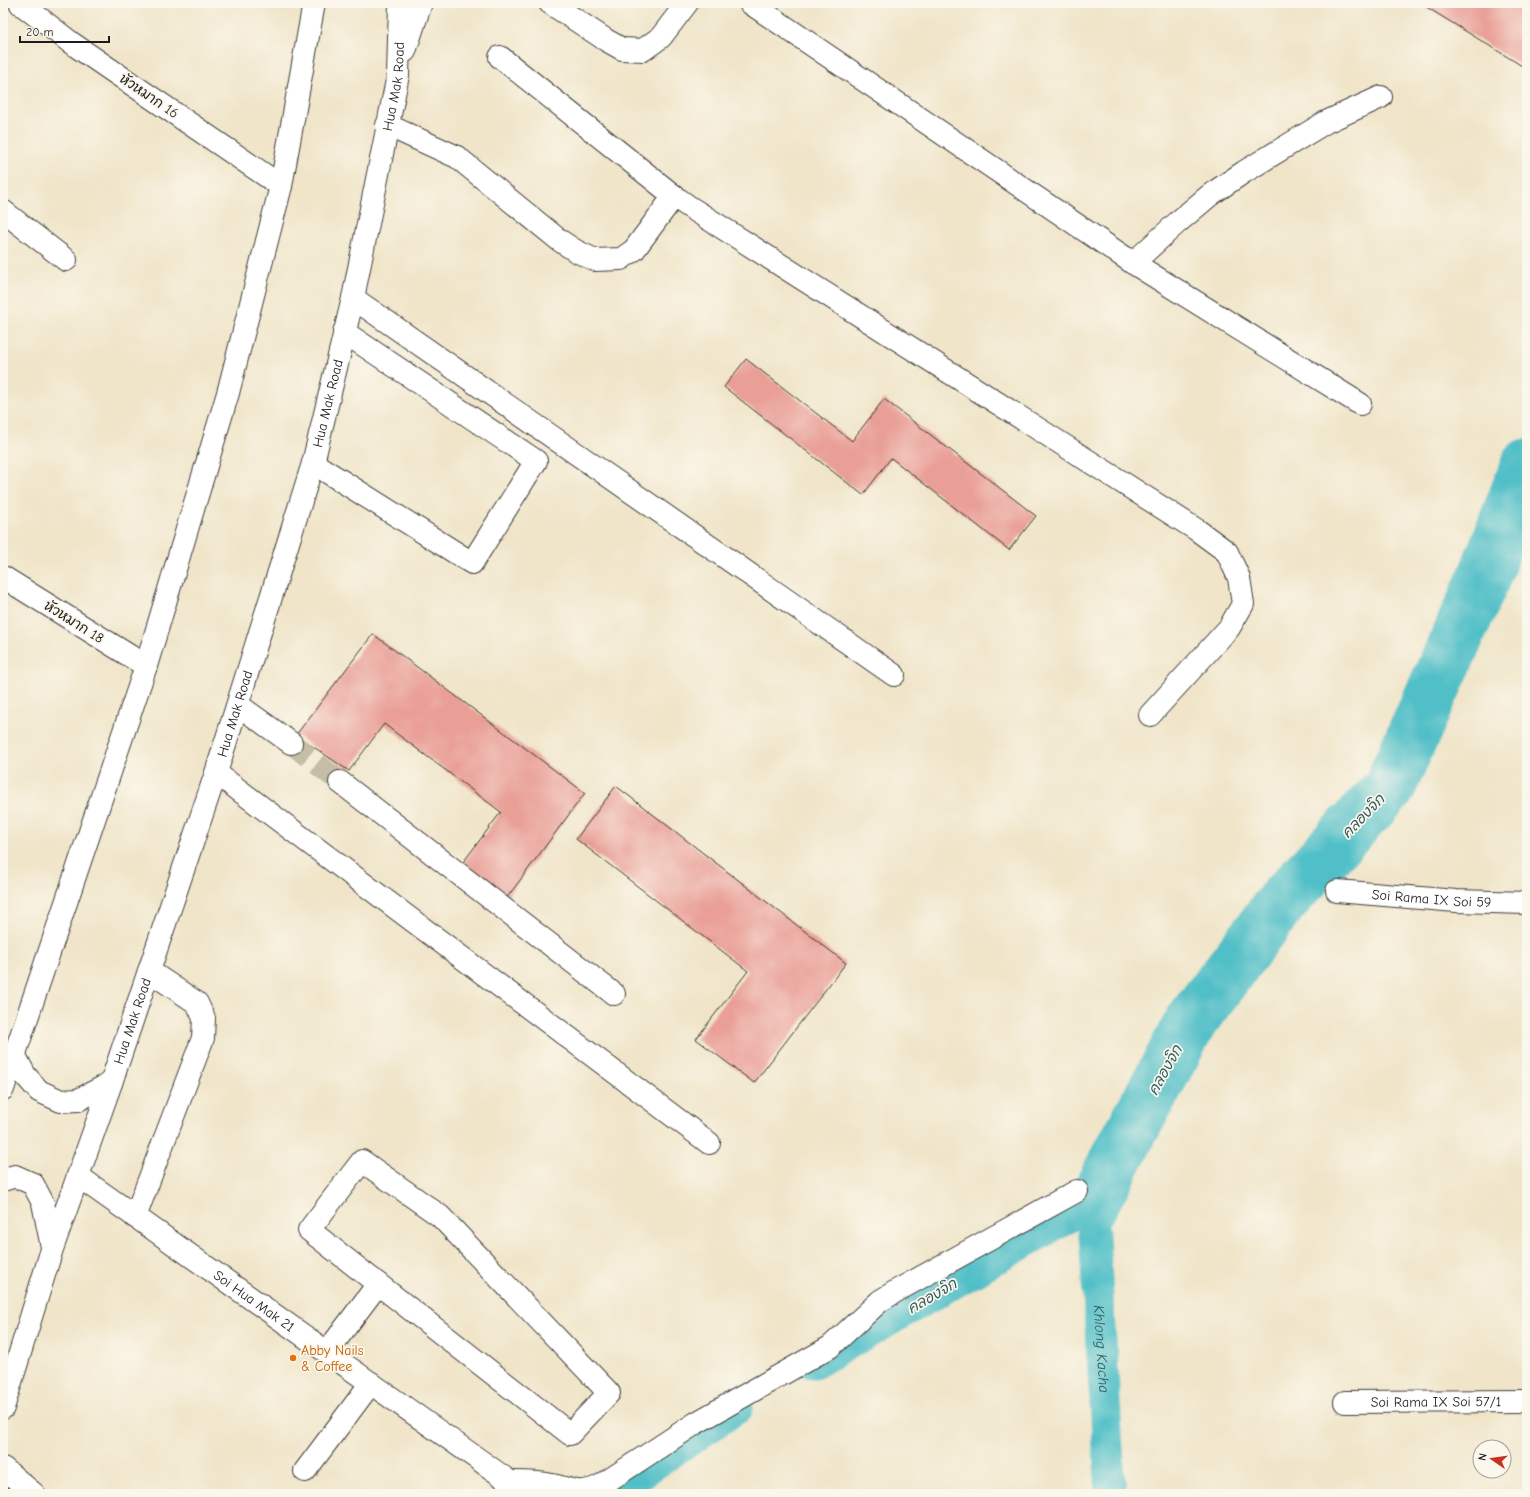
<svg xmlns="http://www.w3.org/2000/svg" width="1530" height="1497" viewBox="0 0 1530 1497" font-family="'Comic Neue','Playpen Sans Thai',sans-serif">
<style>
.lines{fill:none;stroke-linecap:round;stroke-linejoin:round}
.canal{stroke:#51bfc7;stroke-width:31}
.river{stroke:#51bfc7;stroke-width:53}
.building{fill:#e99f96}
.minor-tunnel{stroke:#c6bda6;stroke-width:22;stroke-dasharray:22 11;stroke-linecap:butt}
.minor-casing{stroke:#3c3a36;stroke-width:24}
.major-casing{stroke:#3c3a36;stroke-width:24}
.minor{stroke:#fff;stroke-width:22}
.major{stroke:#fff;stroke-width:22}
.food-dot{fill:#e8710a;stroke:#fbf7ec;stroke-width:1.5}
.labels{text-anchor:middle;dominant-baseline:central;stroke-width:3.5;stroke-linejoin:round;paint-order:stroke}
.street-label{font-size:14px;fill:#1c1c1c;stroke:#fbf7ec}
.food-label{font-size:14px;fill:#c56008;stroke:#fbf7ec;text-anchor:start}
.water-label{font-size:15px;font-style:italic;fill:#315d60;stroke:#fbf7ec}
</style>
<rect width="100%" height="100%" fill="#fbf7ec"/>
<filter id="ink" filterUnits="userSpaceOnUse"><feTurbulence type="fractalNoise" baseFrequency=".025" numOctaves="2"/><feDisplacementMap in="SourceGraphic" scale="8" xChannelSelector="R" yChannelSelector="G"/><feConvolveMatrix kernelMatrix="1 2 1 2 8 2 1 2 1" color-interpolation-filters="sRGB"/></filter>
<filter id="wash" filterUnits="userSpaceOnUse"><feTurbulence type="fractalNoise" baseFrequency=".012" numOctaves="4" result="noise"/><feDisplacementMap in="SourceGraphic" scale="16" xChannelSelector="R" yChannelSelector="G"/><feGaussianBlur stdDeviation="0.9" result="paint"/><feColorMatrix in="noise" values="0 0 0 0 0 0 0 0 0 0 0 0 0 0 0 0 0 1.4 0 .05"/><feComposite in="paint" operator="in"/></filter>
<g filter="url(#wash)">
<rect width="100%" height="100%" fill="#f0e5c9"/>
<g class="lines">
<g class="canal">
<path id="s1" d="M814,1364L1092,1204L1111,1494"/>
<path d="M611,1494L738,1408"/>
</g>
<path class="river" d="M1092,1204L1192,1020L1283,900L1389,788L1483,580L1527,465"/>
</g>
<g id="blocks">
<g class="building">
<path d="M1420,3H1527V69Z"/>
<path d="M746,359L852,441L884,399L1036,516L1009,550L891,458L863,495L724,387Z"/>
<path d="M373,634L585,793L506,899L461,865L501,812L384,724L349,771L296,735Z"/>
<path d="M616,786L846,963L754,1083L696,1039L748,971L576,839Z"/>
</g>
</g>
</g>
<g filter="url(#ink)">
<use href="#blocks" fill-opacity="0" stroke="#3c3a36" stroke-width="1"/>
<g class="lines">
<path class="minor-tunnel" d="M291,743L340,782"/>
<g class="minor-casing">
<g id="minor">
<path d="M20,3L70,42L281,186"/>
<path d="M550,3L606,40L622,49L643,50L661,37L687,3"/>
<path d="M750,3L1133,263L1360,404"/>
<path d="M500,57L674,196"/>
<path d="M387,125L457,157L559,240L576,251L595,260L621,259L634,250L674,196L688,206L1197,530L1227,552L1239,578L1243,604L1229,628L1150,715"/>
<path d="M3,211L66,260"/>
<path d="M1133,263L1178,222L1210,195L1244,172L1326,122L1381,97"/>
<path d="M353,298L894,675"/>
<path d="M313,463L472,563L536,461L344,332"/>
<path d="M3,577L146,666"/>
<path d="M238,705L291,743"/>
<path d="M216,773L709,1143"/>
<path d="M340,782L614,994"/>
<path id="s2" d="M1337,891L1456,901L1527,903"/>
<path d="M362,1161L440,1216L609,1393L570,1434L309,1230Z"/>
<path id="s3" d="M78,1176L523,1491"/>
<path d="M135,1217L203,1038L204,1018L197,1003L149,971"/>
<path d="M327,1352L378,1284"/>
<path id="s4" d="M1345,1402L1527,1401"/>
<path d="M3,1468L34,1494"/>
<path d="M305,1471L371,1383"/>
<path d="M511,1482C525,1482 538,1482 552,1485C572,1489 579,1496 600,1486L696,1423L830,1347L880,1301L898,1290L1077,1191"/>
</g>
</g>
<g class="major-casing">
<g id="major">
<path d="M405,51L421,3"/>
<path d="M14,1054L25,1075L39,1091L61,1101L78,1100L111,1083"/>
<path d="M3,1089L146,666L228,393L281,186L314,3"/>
<path d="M3,1180L15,1176L33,1184L43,1203L52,1247"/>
<path id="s5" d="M3,1408L52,1249L111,1083L216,773L313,463L353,298L398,75L400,3"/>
</g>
</g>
<use href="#minor" class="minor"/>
<use href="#major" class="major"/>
</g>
</g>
<circle class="food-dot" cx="293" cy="1358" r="4"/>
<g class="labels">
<g class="street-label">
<text stroke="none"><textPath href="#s5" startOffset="1380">Hua Mak Road</textPath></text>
<text transform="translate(149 96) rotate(34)">หัวหมาก 16</text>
<text stroke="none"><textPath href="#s5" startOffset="1056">Hua Mak Road</textPath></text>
<text transform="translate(74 622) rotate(32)">หัวหมาก 18</text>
<text stroke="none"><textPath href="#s5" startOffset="732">Hua Mak Road</textPath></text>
<text stroke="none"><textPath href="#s2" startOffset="95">Soi Rama IX Soi 59</textPath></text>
<text stroke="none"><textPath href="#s5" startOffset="408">Hua Mak Road</textPath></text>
<text stroke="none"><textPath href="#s3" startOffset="216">Soi Hua Mak 21</textPath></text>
<text stroke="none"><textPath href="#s4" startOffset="91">Soi Rama IX Soi 57/1</textPath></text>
</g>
<g class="food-label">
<text x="301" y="1350">Abby Nails<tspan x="301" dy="16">&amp; Coffee</tspan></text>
</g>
<g class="water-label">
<text transform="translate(1363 816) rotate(-46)">คลองจิก</text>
<text transform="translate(1165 1070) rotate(-61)">คลองจิก</text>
<text transform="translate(932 1296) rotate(-30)">คลองจิก</text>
<text stroke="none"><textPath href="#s1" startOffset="466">Khlong Kacha</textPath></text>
</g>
</g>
<rect width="1530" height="1497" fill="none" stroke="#fbf7ec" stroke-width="16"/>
<g transform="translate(1492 1459) rotate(283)"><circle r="19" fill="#fbf7ec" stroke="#a29f99"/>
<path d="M0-3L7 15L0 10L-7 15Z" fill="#c8321e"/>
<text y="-6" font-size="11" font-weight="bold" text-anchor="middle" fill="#1c1c1c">N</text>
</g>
<path d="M20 36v6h89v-6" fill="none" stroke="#1c1c1c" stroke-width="2"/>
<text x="26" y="36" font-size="12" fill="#1c1c1c" stroke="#fbf7ec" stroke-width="3" paint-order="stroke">20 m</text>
</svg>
